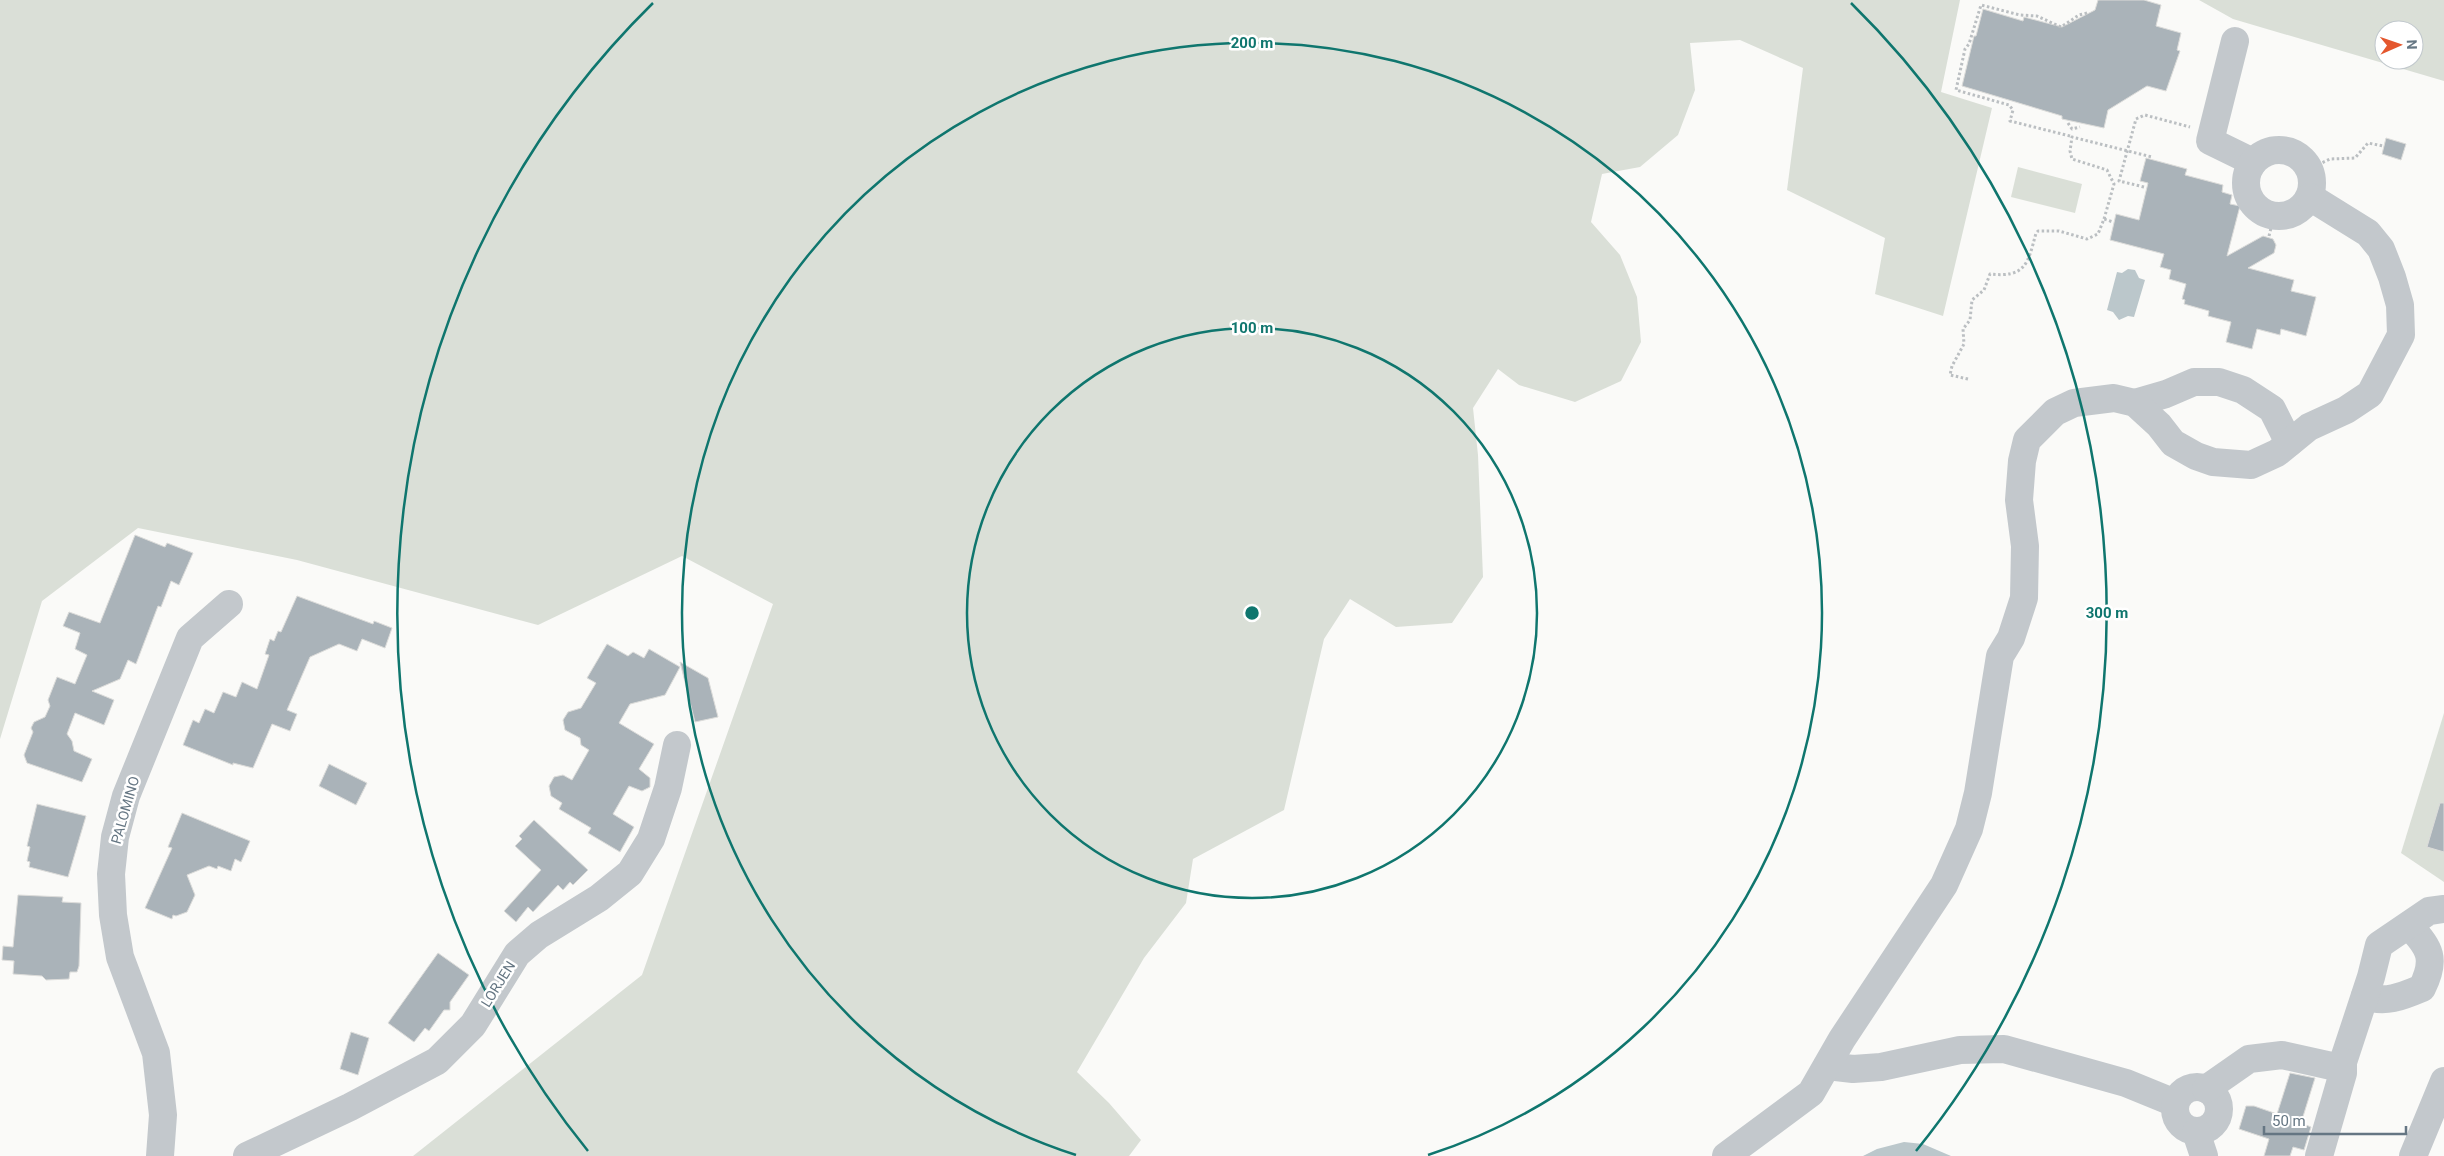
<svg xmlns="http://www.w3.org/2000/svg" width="2444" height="1156" viewBox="0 0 2444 1156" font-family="Roboto,sans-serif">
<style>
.green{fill:#dadfd7;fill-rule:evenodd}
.water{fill:#bbc7cb}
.building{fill:#aab3b9;stroke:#dcdcda}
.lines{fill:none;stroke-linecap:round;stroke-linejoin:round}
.path{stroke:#bbbfc2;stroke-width:3;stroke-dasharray:2.5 2.5;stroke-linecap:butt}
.minor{stroke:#c3c8cc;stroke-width:28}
.ring{fill:none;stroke:#0f766e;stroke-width:2.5}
.labels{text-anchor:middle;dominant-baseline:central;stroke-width:5;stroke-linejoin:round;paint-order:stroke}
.street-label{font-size:14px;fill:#657683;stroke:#fff}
.centre{fill:#0f766e;stroke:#fff;stroke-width:2.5}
.ring-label{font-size:15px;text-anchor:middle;font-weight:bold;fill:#0f766e;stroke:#fff;stroke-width:5;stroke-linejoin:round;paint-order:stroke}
</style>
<rect width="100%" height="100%" fill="#fafaf8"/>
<g class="green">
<path d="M0,0H1960L1941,92L1992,108L1943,316L1875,294L1885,238L1787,190L1803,68L1740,40L1690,43L1695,90L1678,135L1640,167L1602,174L1591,222L1620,255L1637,297L1641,342L1621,381L1575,402L1519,385L1498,369L1473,408L1478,455L1483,577L1452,623L1396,627L1350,599L1324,639L1284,810L1193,859L1186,903L1144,958L1077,1072L1109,1103L1141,1140L1129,1156H413L642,975L773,604L682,556L538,625L297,560L138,528L42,601L0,739Z"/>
<path d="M2199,0H2444V81L2233,19ZM2384,30H2414V60H2384Z"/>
<path d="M2018,167L2082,184L2075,213L2011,197Z"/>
<path d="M2444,713V882L2401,853Z"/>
</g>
<g class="water">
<path d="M2128,269L2135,270L2139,278L2145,280L2134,317L2128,316L2119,320L2113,312L2107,310L2117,272L2122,273Z"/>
<path d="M1904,1142L1923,1144L1951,1156H1863L1877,1149Z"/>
</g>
<g class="building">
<path d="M2098,0H2144L2161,5L2156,26L2181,33L2177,50L2180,51L2166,91L2147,86L2108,110L2104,128L2062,119V116L1962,86L1974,36H1976L1983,9L2023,21L2024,17L2062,27L2095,10Z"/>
<path d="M2386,138L2406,144L2401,160L2382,154Z"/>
<path d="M2146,158L2187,169L2185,175L2223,185L2222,192L2232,195L2230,204L2240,206L2227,256L2263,236L2273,239L2276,245L2274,253L2248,268L2294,280L2291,291L2316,297L2306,336L2281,329L2280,335L2257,329L2252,349L2226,342L2231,322L2208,316L2209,311L2184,304L2185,300L2182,299L2186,284L2169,279L2171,270L2160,267L2164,254L2110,240L2116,214L2139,220L2148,183L2140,181Z"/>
<path d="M135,535L165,547L167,543L193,553L179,585L171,581L161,607L158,606L136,664L128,660L120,679L92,691L114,700L104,725L75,713L67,734L72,741L74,751L92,759L82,782L27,763L24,755L33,732L31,728L34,722L45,717L50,706L48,700L57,677L75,684L87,655L75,649L80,633L63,626L69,612L100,623Z"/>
<path d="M297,596L373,624L374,621L392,628L385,648L362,639L357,651L339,644L310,657L287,710L297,714L290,731L272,724L253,768L233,763V765L183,745L193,720L199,723L205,709L214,713L223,692L236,697L242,682L257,689L269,655L265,654L270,639L274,641L278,631L281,632Z"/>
<path d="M607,644L628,656L633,652L644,658L649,649L680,667L665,695L630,704L619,723L654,744L639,769L650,778V787L642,791L629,786L613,814L634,827L620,852L588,833L591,828L559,809L562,803L551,796L549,786L554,777L563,775L572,780L589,750L581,745L580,738L565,730L563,720L568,712L581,708L596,683L587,678Z"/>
<path d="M680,662L708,678L718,717L695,722Z"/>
<path d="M329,764L367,783L356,805L319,786Z"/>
<path d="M2440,803H2444V852L2427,847Z"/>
<path d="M37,804L86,816L68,877L29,867L30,862L27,861L30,847L27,846Z"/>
<path d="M182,813L250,841L241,862L235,859L231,871L218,866L217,869L209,866L187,875L195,895L187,912L176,916L173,915L172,919L145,908L172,848L168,847Z"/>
<path d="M534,820L588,870L573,885L570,882L563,890L558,885L533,912L528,907L516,922L504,911L541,870L515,846L522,839L519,836Z"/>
<path d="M18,895L63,897L62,902L81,903L79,966L77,972H70L69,979L46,980L42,976L13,974L14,961L2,960L3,946L13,947Z"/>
<path d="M438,953L469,975L450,1002V1010H444L429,1031L425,1028L414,1042L388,1023Z"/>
<path d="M351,1032L369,1038L358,1075L340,1069Z"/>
<path d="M2290,1073L2315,1078L2301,1123L2311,1127L2304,1150L2293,1147L2290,1156H2264L2269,1139L2239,1129L2246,1106H2254L2277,1114Z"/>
</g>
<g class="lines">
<g class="path">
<path d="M2068,123L2072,129L2080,127"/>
<path d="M2070,136L2010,121L2013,110L2009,105L1956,90L1965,49L1969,44L1981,5L2020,15L2037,16L2061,27L2079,15L2087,13"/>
<path d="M2309,169L2330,159L2355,158L2368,143L2383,146"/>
<path d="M2144,187L2119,181L2136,119L2145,115L2190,127"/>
<path d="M2104,219L2114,184L2107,170L2072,159L2070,151L2072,137L2152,157"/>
<path d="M2269,236L2274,216"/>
<path d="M1968,379L1950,375L1952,366L1964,344L1963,329L1970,320L1972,300L1984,290L1990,274C2026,278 2028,263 2036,233L2038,231H2059L2087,239L2098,234L2104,219L2113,222"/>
</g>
<g class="minor">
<path d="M2235,41L2210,141L2253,162"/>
<circle cx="2279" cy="183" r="33"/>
<path d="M2135,403L2166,394L2194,382H2219L2243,390L2272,409L2289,443"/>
<path d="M2365,996C2385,1004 2403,996 2422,988C2436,960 2431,948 2409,926"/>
<path d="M1827,1066L1853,1069L1881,1067L1960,1050L2004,1049L2126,1083L2175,1103"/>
<circle cx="2197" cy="1109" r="22"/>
<path d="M2206,1089L2249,1059L2282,1055L2336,1067L2343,1062L2371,977L2379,945L2429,911L2444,909"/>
<path d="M2196,1132L2204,1156"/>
<path d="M160,1156L163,1115L156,1053L120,957L113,915L111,874L115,837L126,796L190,638L229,604"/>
<path d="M247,1156L350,1107L437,1061L473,1025L517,954L539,935L599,898L630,873L651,839L668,788L677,745"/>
<path d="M1726,1156L1811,1093L1842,1039L1944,885L1969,829L1978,793L2000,656L2011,638L2024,598L2025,546L2019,500L2022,461L2027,440L2055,412L2074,403L2114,398L2135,403L2159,425L2173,443L2196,456L2213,462L2251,465L2277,453L2309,427L2346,410L2370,394L2401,335L2400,305L2392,277L2381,249L2368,233L2310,197"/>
<path d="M2319,1156L2343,1073V1062"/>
<path d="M2413,1156L2444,1081"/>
</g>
</g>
<g class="ring">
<circle cx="1252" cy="613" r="285"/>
<path d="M1076 1155A570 570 0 1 1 1428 1155"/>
<path d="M588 1151A855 855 0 0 1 653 3M1851 3A855 855 0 0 1 1916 1151"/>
</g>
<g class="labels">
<g class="street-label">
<text transform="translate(125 810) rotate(-74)">PALOMINO</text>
<text transform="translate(498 984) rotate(-58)">LORJEN</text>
</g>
</g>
<circle cx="1252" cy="613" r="8" class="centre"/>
<g class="ring-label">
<text x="1252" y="48">200 m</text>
<text x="1252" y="333">100 m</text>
<text x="2107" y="618">300 m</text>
</g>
<g transform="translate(2399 45) rotate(88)"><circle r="24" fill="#ffffff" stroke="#c1c8cd"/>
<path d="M0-4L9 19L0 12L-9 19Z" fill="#e4572e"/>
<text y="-8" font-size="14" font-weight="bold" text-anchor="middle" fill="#657683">N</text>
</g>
<path d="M2264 1126v8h142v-8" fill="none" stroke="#657683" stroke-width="2.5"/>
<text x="2272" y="1126" font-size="15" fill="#657683" stroke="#ffffff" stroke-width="4" paint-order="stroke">50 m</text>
</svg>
